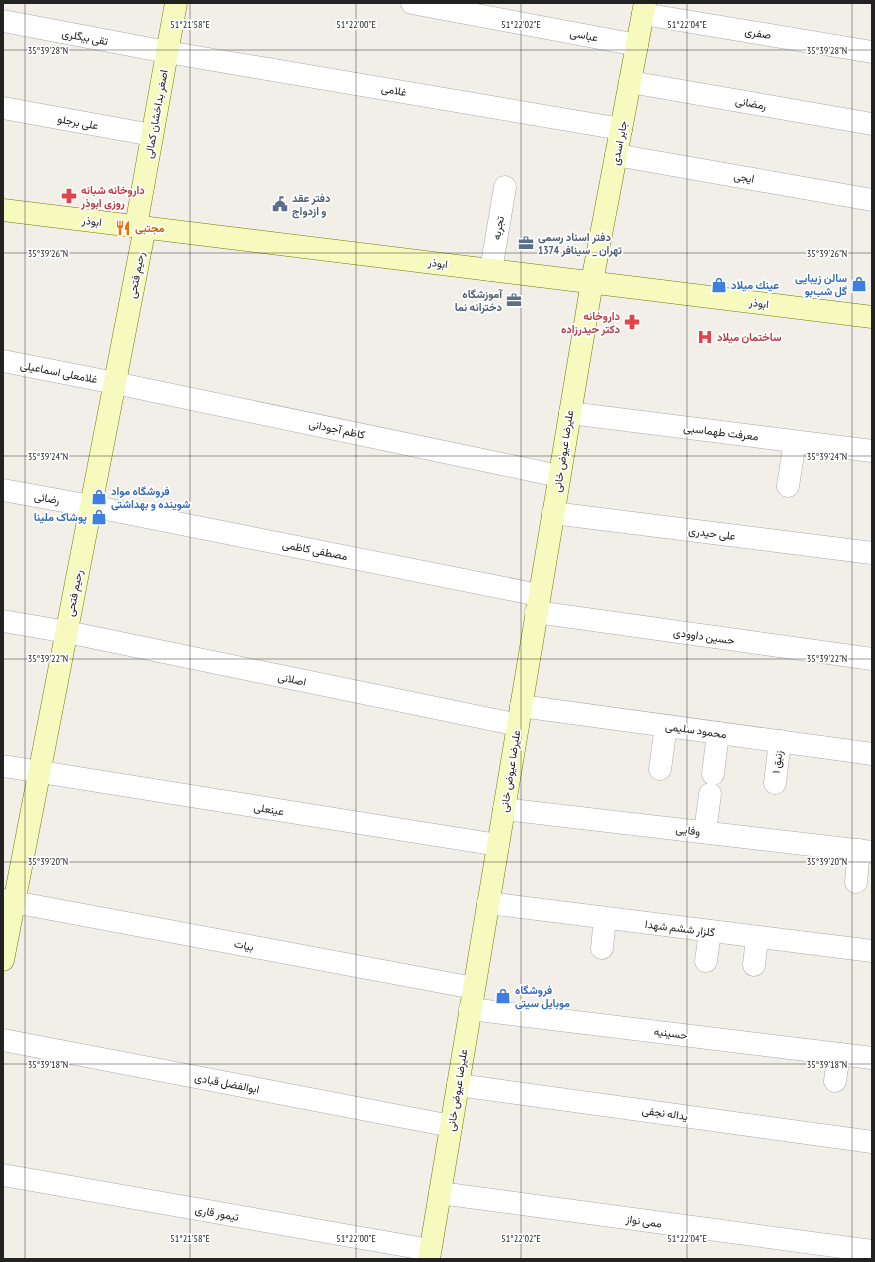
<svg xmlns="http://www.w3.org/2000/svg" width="875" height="1262" viewBox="0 0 875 1262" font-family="'PT Sans Narrow',Vazirmatn,sans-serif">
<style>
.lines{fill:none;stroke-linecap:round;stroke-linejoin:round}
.street-casing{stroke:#a9a9a9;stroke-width:23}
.secondary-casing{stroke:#707d05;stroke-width:23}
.street{stroke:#fff;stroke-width:22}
.secondary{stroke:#f7fabf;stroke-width:22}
.ticks{fill:none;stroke:#222;stroke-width:1;stroke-opacity:0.45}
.labels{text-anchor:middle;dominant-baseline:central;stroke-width:3.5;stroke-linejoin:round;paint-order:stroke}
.street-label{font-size:11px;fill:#222;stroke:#fff}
.health-label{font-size:11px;font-weight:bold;fill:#be3a42;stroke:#fff;text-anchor:start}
.service-label{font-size:11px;font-weight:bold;fill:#4e5e75;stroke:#fff;text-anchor:start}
.food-label{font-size:11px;font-weight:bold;fill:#c56008;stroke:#fff;text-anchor:start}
.shop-label{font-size:11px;font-weight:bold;fill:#366cbe;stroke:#fff;text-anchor:start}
.ticks-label{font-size:10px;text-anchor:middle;fill:#222;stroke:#fff;stroke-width:3.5;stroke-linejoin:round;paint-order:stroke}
</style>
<rect width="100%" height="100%" fill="#f2efe9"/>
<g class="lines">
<g class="street-casing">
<g id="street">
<path d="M412,3L637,45"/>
<path d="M643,14L872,52"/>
<path d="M3,21L167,52L621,129"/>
<path d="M630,82L872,124"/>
<path d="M3,108L152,135"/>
<path d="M616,155L872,200"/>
<path d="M491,270L505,187"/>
<path d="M3,361L115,383L559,476"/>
<path d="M570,413L872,451"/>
<path d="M788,486L795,442"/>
<path d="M3,490L91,506L539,595"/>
<path d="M553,513L872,553"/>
<path d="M536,612L872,659"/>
<path d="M3,621L67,632L518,725"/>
<path d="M521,706L872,754"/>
<path d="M3,766L498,845"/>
<path d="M660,769L666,726"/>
<path d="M713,774L718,733"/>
<path d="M775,783L780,741"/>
<path d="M504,809L872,852"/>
<path d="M705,832L710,794"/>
<path d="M856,882L859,850"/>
<path d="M3,900L474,988"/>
<path d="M488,903L872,951"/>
<path d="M602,948L605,918"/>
<path d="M706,961L710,932"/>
<path d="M754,965L757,938"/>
<path d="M470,1009L872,1058"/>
<path d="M3,1040L451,1126"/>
<path d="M835,1081L839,1054"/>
<path d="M458,1085L872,1142"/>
<path d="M3,1175L430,1250"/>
<path d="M440,1193L872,1251"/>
</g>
</g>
<g class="secondary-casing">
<g id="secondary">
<path d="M3,210L872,317"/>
<path d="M136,226L176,3"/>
<path d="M3,960L145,227"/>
<path d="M429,1259L592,282L645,3"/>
</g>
</g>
<use href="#street" class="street"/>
<use href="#secondary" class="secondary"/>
</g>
<path class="ticks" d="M25,3V1259M190,3V1259M356,3V1259M521,3V1259M687,3V1259M852,3V1259M3,50H872M3,253H872M3,456H872M3,659H872M3,862H872M3,1064H872"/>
<defs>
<g id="pharmacy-bare" transform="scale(1.2)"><path d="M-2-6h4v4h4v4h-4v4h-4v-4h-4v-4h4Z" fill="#e0444e" stroke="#fff" stroke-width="2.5" paint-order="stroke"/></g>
<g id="civic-bare" transform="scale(1.2)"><path d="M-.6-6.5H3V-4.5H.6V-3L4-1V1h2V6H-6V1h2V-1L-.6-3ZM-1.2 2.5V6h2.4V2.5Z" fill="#5c6f8a" stroke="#fff" stroke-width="2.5" paint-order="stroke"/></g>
<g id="restaurant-bare" transform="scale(1.2)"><path d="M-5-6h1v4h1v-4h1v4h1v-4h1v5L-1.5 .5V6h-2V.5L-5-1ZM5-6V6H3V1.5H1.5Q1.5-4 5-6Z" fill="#e8710a" stroke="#fff" stroke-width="2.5" paint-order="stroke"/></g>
<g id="office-bare" transform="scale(1.2)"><path d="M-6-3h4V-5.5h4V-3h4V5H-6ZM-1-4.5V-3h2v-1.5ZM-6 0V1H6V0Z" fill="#5c6f8a" stroke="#fff" stroke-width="2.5" paint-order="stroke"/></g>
<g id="shop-bare" transform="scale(1.2)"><path d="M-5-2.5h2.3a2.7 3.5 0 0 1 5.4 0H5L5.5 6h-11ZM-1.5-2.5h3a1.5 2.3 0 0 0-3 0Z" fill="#3f7fe0" stroke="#fff" stroke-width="2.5" paint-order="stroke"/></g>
<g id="hospital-bare" transform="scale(1.2)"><path d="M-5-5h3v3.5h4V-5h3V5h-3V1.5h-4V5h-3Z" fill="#e0444e" stroke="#fff" stroke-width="2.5" paint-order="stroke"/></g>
</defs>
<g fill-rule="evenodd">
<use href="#pharmacy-bare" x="69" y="196"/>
<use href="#civic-bare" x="280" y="204"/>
<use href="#restaurant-bare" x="123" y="228"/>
<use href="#office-bare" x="526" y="243"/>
<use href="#shop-bare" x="859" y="284"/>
<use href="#shop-bare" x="719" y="285"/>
<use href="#office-bare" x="514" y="300"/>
<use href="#pharmacy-bare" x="632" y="322"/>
<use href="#hospital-bare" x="705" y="337"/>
<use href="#shop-bare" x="99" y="497"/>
<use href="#shop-bare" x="99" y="517"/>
<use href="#shop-bare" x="503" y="996"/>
</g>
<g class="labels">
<g class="street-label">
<text transform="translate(758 33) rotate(9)">صفری</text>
<text transform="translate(584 35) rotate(11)">عباسی</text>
<text transform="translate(85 37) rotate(10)">تقی بیگلری</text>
<text transform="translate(394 90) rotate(10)">غلامی</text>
<text transform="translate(751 103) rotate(10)">رمضانی</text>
<text transform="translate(156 114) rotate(-80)">اصغر بداخشان کمالی</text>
<text transform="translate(78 122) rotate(10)">علی برجلو</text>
<text transform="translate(619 143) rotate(-79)">جابر اسدی</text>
<text transform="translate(744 177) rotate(10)">ایجی</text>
<text transform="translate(92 221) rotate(7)">ابوذر</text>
<text transform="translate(498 228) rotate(-80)">تجربه</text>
<text transform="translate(438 263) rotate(7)">ابوذر</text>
<text transform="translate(136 275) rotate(-79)">رحیم فتحی</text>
<text transform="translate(759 303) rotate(7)">ابوذر</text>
<text transform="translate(59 372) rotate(11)">غلامعلی اسماعیلی</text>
<text transform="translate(337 429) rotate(12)">کاظم آجودانی</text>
<text transform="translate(721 432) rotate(7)">معرفت طهماسبی</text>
<text transform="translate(563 451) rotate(-81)">علیرضا عیوض خانی</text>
<text transform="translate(47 498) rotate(10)">رضائی</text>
<text transform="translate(712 533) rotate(7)">علی حیدری</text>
<text transform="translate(315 550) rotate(11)">مصطفی کاظمی</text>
<text transform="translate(74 593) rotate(-79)">رحیم فتحی</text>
<text transform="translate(704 636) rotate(8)">حسین داوودی</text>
<text transform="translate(292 679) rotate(12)">اصلانی</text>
<text transform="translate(696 730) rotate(8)">محمود سلیمی</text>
<text transform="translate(777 762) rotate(-83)">زنبق ۱</text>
<text transform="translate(510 771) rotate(-81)">علیرضا عیوض خانی</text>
<text transform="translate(269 809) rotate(9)">عینعلی</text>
<text transform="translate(688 830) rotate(7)">وفایی</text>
<text transform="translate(680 928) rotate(7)">گلزار ششم شهدا</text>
<text transform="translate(244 945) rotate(11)">بیات</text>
<text transform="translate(671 1033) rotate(7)">حسینیه</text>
<text transform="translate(227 1083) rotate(11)">ابوالفضل قبادی</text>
<text transform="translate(457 1090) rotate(-81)">علیرضا عیوض خانی</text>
<text transform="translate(665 1113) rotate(8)">یداله نجفی</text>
<text transform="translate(217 1213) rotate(10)">تیمور قاری</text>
<text transform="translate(644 1221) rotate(8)">ممی نواز</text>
</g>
<g class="health-label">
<text x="81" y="190">داروخانه شبانه<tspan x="81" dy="13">روزی ابوذر</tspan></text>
<text x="620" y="316" text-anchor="end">داروخانه<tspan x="620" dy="13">دکتر حیدرزاده</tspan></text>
<text x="717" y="337">ساختمان میلاد</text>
</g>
<g class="service-label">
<text x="292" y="198">دفتر عقد<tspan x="292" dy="13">و ازدواج</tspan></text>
<text x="538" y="237">دفتر اسناد رسمی<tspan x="538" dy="13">1374 تهران _ سینافر</tspan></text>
<text x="502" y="294" text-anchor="end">آموزشگاه<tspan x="502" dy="13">دخترانه نما</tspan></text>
</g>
<g class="food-label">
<text x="135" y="228">مجتبی</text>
</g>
<g class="shop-label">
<text x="847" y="278" text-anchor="end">سالن زیبایی<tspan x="847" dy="13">گل شب‌بو</tspan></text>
<text x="731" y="285">عينك ميلاد</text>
<text x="111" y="491">فروشگاه مواد<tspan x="111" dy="13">شوینده و بهداشتی</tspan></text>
<text x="87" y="517" text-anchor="end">پوشاک ملینا</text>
<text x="515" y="990">فروشگاه<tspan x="515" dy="13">موبایل سیتی</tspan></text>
</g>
</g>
<g class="ticks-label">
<text x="190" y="28">51°21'58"E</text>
<text x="356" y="28">51°22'00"E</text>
<text x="521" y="28">51°22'02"E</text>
<text x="687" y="28">51°22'04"E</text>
<text x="48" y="54">35°39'28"N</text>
<text x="827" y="54">35°39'28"N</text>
<text x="48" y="257">35°39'26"N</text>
<text x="827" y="257">35°39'26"N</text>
<text x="48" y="460">35°39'24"N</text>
<text x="827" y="460">35°39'24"N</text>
<text x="48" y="662">35°39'22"N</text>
<text x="827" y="662">35°39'22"N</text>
<text x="48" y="865">35°39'20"N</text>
<text x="827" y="865">35°39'20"N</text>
<text x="48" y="1068">35°39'18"N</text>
<text x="827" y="1068">35°39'18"N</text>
<text x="190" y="1242">51°21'58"E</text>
<text x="356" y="1242">51°22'00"E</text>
<text x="521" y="1242">51°22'02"E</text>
<text x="687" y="1242">51°22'04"E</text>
</g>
<rect width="875" height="1262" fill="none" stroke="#222222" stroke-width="8"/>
</svg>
